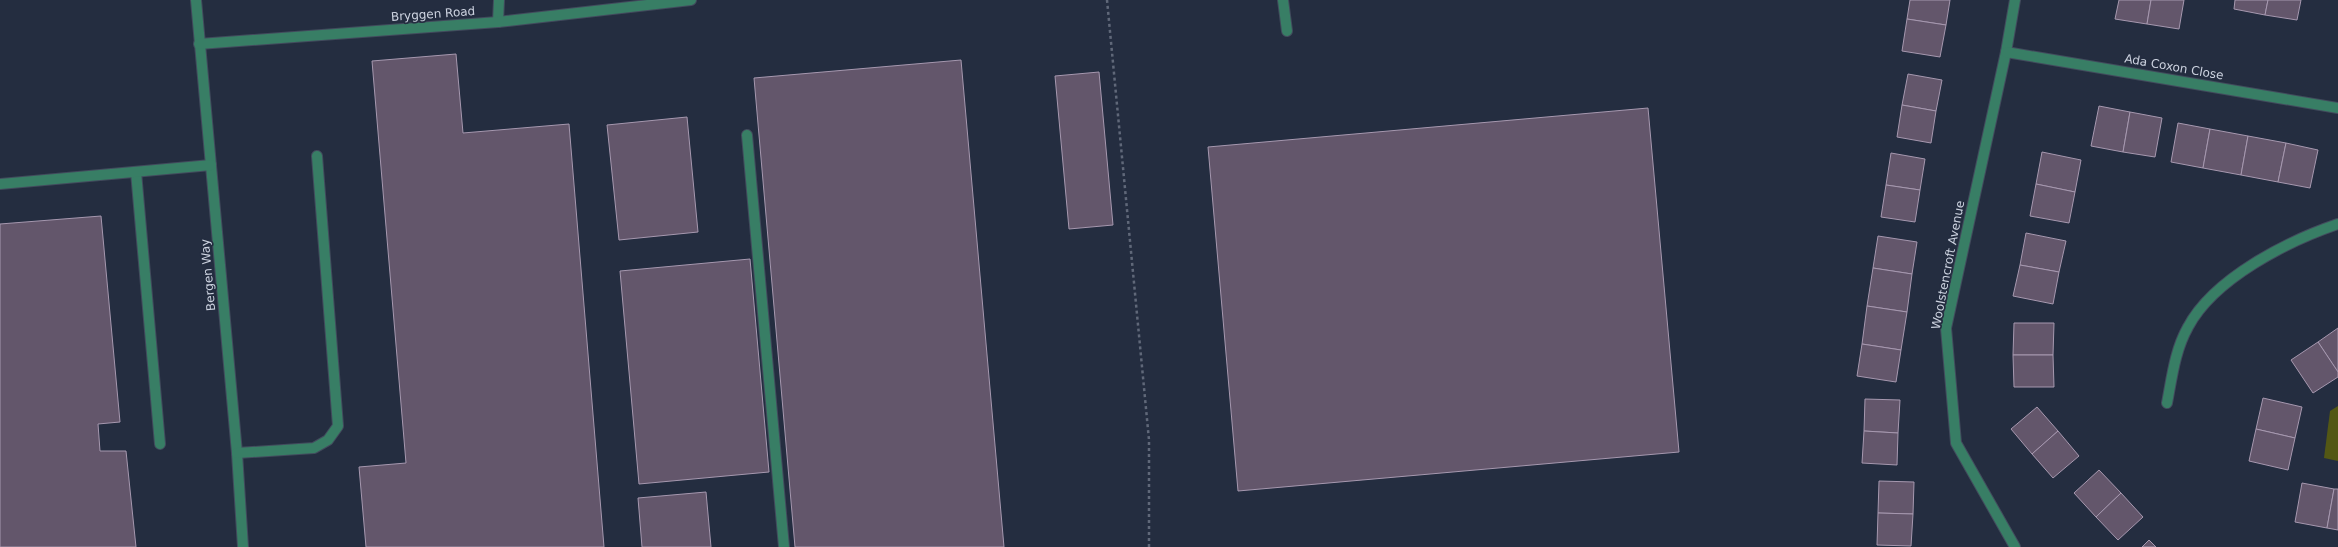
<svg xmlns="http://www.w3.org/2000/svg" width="2338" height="547" viewBox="0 0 2338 547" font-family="'DejaVu Sans',sans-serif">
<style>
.green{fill:#535714}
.building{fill:#63566b;stroke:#a698af}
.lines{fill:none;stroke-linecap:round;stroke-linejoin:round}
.minor-casing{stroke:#424b5d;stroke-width:12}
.path{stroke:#606879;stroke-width:2.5;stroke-dasharray:3 3;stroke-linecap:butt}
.minor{stroke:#387e65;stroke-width:10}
.labels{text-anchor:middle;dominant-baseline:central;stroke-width:3.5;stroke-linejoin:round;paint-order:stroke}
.street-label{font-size:12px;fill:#ccd2df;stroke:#242d40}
</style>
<rect width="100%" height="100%" fill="#242d40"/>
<path class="green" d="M2338,406V461L2324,458L2330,411Z"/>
<g class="building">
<path d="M1910,0H1950L1946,25L1907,19Z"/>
<path d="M2119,0H2151L2147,24L2115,19Z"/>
<path d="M2151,0H2184L2179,29L2147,24Z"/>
<path d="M2235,0H2268L2265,15L2234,9Z"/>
<path d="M2268,0H2301L2297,20L2265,15Z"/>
<path d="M1907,19L1946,25L1940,57L1902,51Z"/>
<path d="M456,54L463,133L569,124L604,547H366L359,467L406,463L372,61Z"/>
<path d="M961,60L1004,547H795L754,78Z"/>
<path d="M1099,72L1113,225L1069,229L1055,76Z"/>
<path d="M1908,74L1942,80L1936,111L1902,105Z"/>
<path d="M1902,105L1936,111L1931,143L1897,137Z"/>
<path d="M2099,106L2130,112L2123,152L2091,146Z"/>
<path d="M1648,108L1679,452L1238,491L1208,147Z"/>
<path d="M2130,112L2162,118L2155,157L2123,152Z"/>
<path d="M687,117L698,232L619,240L607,125Z"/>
<path d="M2178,123L2210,129L2203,168L2171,162Z"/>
<path d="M2210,129L2248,136L2241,175L2203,168Z"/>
<path d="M2248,136L2286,143L2278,182L2241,175Z"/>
<path d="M2286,143L2318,150L2310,188L2278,182Z"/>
<path d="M2042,152L2081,160L2075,192L2036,184Z"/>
<path d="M1891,153L1925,159L1920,190L1886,185Z"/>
<path d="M2036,184L2075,192L2069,223L2030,216Z"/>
<path d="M1886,185L1920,190L1915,222L1881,217Z"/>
<path d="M101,216L120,422L98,424L100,451H126L136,547H0V224Z"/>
<path d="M2026,233L2066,241L2059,272L2020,265Z"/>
<path d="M1878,236L1917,242L1912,274L1873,268Z"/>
<path d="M750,259L769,472L639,484L620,271Z"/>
<path d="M2020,265L2059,272L2053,304L2013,296Z"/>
<path d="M1873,268L1912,274L1907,312L1867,306Z"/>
<path d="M1867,306L1907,312L1901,350L1862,344Z"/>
<path d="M2014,323H2054L2053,355H2013Z"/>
<path d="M2338,328V372L2318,342Z"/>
<path d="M2318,342L2338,372V377L2313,393L2291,360Z"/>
<path d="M1862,344L1901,350L1896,382L1857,376Z"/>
<path d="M2013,355H2053L2054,387H2014Z"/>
<path d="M2263,398L2302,407L2295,438L2256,429Z"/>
<path d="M1865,399L1900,400L1898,433L1864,431Z"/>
<path d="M2037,407L2058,431L2032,454L2011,429Z"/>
<path d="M2256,429L2295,438L2288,470L2249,461Z"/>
<path d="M1864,431L1898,433L1897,465L1862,463Z"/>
<path d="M2058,431L2079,456L2053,478L2032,454Z"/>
<path d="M2099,470L2121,493L2096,517L2074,493Z"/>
<path d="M1879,481L1914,482L1913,514L1878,513Z"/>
<path d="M2302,483L2334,489L2327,528L2295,522Z"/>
<path d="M2334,489H2338V530L2327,528Z"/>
<path d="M706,492L711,547H642L638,498Z"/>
<path d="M2121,493L2143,517L2118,540L2096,517Z"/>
<path d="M1878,513L1913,514L1911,546L1877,545Z"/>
<path d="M2149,540L2156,547H2142Z"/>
</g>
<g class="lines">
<g class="minor-casing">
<g id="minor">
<path d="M196,0L237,453L243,547"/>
<path d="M1283,0L1287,31"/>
<path d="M2015,0L2006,52L1946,328L1956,443L2015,547"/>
<path d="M498,22L499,0"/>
<path d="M199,44L498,22L691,0"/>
<path d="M2006,52L2338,108"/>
<path d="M747,135L784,547"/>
<path d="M136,172L160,444"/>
<path d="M0,184L211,165"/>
<path d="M2167,403C2172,377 2175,350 2188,327C2214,278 2288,241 2338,224"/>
<path d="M237,453L314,448L328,440L338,426L317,156"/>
</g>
</g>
<path class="path" d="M1107,0L1149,440V547"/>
<use href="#minor" class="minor"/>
</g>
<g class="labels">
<g class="street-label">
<text transform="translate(433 14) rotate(-4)">Bryggen Road</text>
<text transform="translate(2174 67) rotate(10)">Ada Coxon Close</text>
<text transform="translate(1948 265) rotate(-79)">Woolstencroft Avenue</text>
<text transform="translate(208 275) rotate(-95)">Bergen Way</text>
</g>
</g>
</svg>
